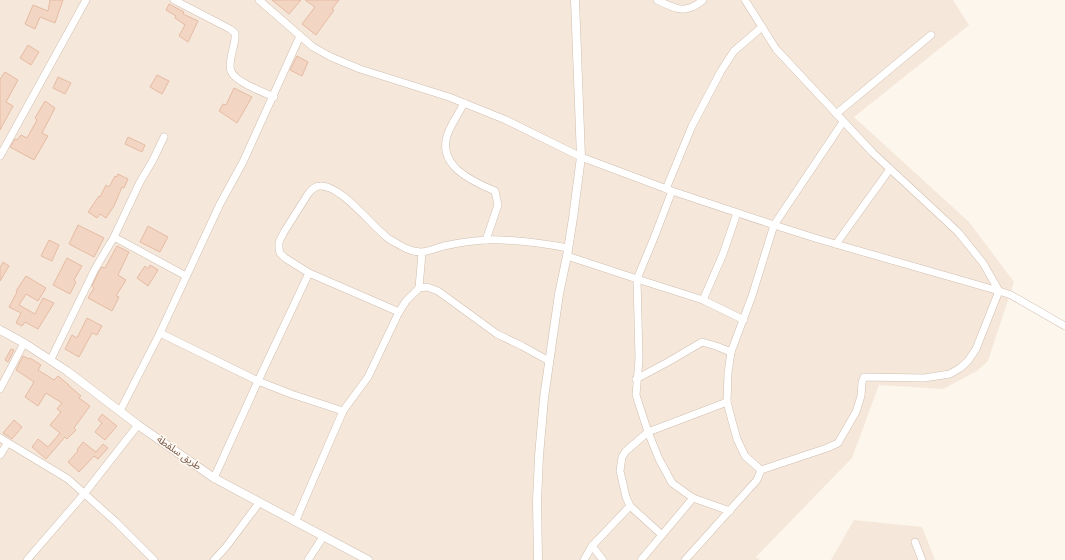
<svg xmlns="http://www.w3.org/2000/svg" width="1065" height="560" viewBox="0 0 1065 560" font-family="'Fira Sans Condensed','Noto Sans Arabic',sans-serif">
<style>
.residential{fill:#f5e8da}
.building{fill:#f3d5c3;stroke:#e6bba3}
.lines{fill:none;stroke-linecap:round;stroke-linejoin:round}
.minor-casing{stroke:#d1beb0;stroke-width:8}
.tertiary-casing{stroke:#d1beb0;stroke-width:9}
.minor{stroke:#fff;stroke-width:7}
.tertiary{stroke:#fff;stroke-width:8}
.labels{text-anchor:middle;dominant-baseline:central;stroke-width:3;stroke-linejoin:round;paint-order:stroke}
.street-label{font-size:10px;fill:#7a5c4d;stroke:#fffaf3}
</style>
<rect width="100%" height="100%" fill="#fdf6ec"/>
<g class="residential">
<path d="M0,0H953L969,25L854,117L969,222L1014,282L988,361L977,371L943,389L879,385L852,458L756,557L760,560H0Z"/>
<path d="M854,520L922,527L935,560H831Z"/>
</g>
<g class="building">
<path d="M50,0H63L55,23L40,17L35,29L25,24L33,5L48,11Z"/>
<path d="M272,0H301L289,14Z"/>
<path d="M305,0H339L332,9L334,10L316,35L302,24L315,7Z"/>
<path d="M169,4L184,12L183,14L198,21L188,42L179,36L185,25L175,18L176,16L166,10Z"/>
<path d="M28,45L39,52L31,65L20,58Z"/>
<path d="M297,56L308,62L302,76L290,70Z"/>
<path d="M5,72L18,80L6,102L13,106L0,130V79Z"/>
<path d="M157,75L169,81L162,94L150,87Z"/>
<path d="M58,77L71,83L65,94L53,88Z"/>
<path d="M234,88L252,97L237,123L219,111L223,104L226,105Z"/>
<path d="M45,101L55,108L42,133L48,136L34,160L10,147L15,139L17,140L21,135L27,138L37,120L35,118Z"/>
<path d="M128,137L145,145L142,152L125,144Z"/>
<path d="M118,174L128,179L124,188L122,187L114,206L106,218L100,214L97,218L88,212L99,196L100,197L106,185L109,187L115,176L117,177Z"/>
<path d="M78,225L104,238L94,257L69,244Z"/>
<path d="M148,226L168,237L160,252L140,242Z"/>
<path d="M49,240L59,245L52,261L41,256Z"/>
<path d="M117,246L129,252L118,275L126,280L116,296L119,297L112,311L88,298L94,288L92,286L99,271L102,267L105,268Z"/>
<path d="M67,258L82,266L74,280L76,282L70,294L53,285Z"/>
<path d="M3,262L9,266L0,281V268Z"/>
<path d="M150,265L158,270L148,286L137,278L145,266L148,269Z"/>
<path d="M26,276L46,288L38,301L26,294L19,305L35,314L43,298L54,303L38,329L25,322L22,326L16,323L21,313L9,307L17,292L16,291Z"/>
<path d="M87,318L102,326L97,335L92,333L79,357L65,349L72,335L77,338Z"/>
<path d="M11,349L14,350L8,362L5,360Z"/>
<path d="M23,356L29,359L30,358L41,365L38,370L54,380L58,376L69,385H68L81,396L79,398L90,406L74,428L76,430L67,439L65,437L46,459L32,447L38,439L48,447L60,433L50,425L61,412L57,409L62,403L46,393L38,406L25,397L34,382L16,370Z"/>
<path d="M102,414L117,426L105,440L95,432L102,423L98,420Z"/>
<path d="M14,420L22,427L12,439L3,433Z"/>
<path d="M83,442L96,452L103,444L108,448L98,459L94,456L79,472L68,462L78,451L77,450Z"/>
</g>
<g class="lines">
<g class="minor-casing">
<g id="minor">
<path d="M174,0L230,29L235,33C236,41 232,50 231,58C230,63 229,69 232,73C238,83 263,92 274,97"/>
<path d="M259,0L313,47L331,57L360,69L449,97L506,120L581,157L672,191L774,225L818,239L999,291L1011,295L1065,326"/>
<path d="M657,0C676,9 685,15 703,0"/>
<path d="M745,0L776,49L873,153L958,232L983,263L999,291L976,349L968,361L960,368L950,374L924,378L864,377L862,382L861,396L856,412L838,443L827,448L761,470"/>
<path d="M464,103C459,113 452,123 448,133C436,165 471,181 495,191L498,205L486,240"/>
<path d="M836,114L931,35"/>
<path d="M0,156L86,0"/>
<path d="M666,189L692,126L721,71L734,51L762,27"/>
<path d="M672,191L654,238L637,279L703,300L744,320"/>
<path d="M114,237L140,182L153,160L164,137"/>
<path d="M836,244L890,169"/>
<path d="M567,256L637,279L639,359L636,395L648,432L659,459L672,483L693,498L730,511"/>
<path d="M309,273L285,258L280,253L279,248V242L284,232L308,194C311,190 315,186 320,186C340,184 373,227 389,239C394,242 400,245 405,248C425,257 431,248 449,245C461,242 474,241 486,240C514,239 541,243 568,248"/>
<path d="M419,288L422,253"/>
<path d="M703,300L723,254L737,213"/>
<path d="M160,333L258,381L291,394L343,411"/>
<path d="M51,359L95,269L114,237L186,276"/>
<path d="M636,379L668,362L702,342L716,346L731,352"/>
<path d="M0,389L24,343"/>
<path d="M120,411L160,333L220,204L243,162L300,36"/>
<path d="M0,438L68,479L116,522L154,560"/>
<path d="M0,455L7,444"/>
<path d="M214,478L258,381L309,273L399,312"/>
<path d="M295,522L343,411L368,377L399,312L406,301L419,288L427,287L438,291L497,334L522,346L549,361"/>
<path d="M662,535L630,506L626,497L620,471L622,457L626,451L648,432L727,402"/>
<path d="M915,542L922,560"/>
<path d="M592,546L603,560"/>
<path d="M27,560L84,494L138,425"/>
<path d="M214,560L226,547L259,503"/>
<path d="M308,560L323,537"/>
<path d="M584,560L592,546L630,506"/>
<path d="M641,560L693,498"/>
<path d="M685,560L757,480L761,470L745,456L737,439L732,421L727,402L728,373L731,352L752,296L774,225L843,122"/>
</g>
</g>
<g class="tertiary-casing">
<g id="tertiary">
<path d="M0,330L24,343L67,371L138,425L214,478L368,560"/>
<path d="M538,560L537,501L539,456L544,398L559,294L567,256L573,218L581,157L575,0"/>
</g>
</g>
<use href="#minor" class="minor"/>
<use href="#tertiary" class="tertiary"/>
</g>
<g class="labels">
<g class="street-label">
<text transform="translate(179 453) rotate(35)">طريق سلقطة</text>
</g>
</g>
</svg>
